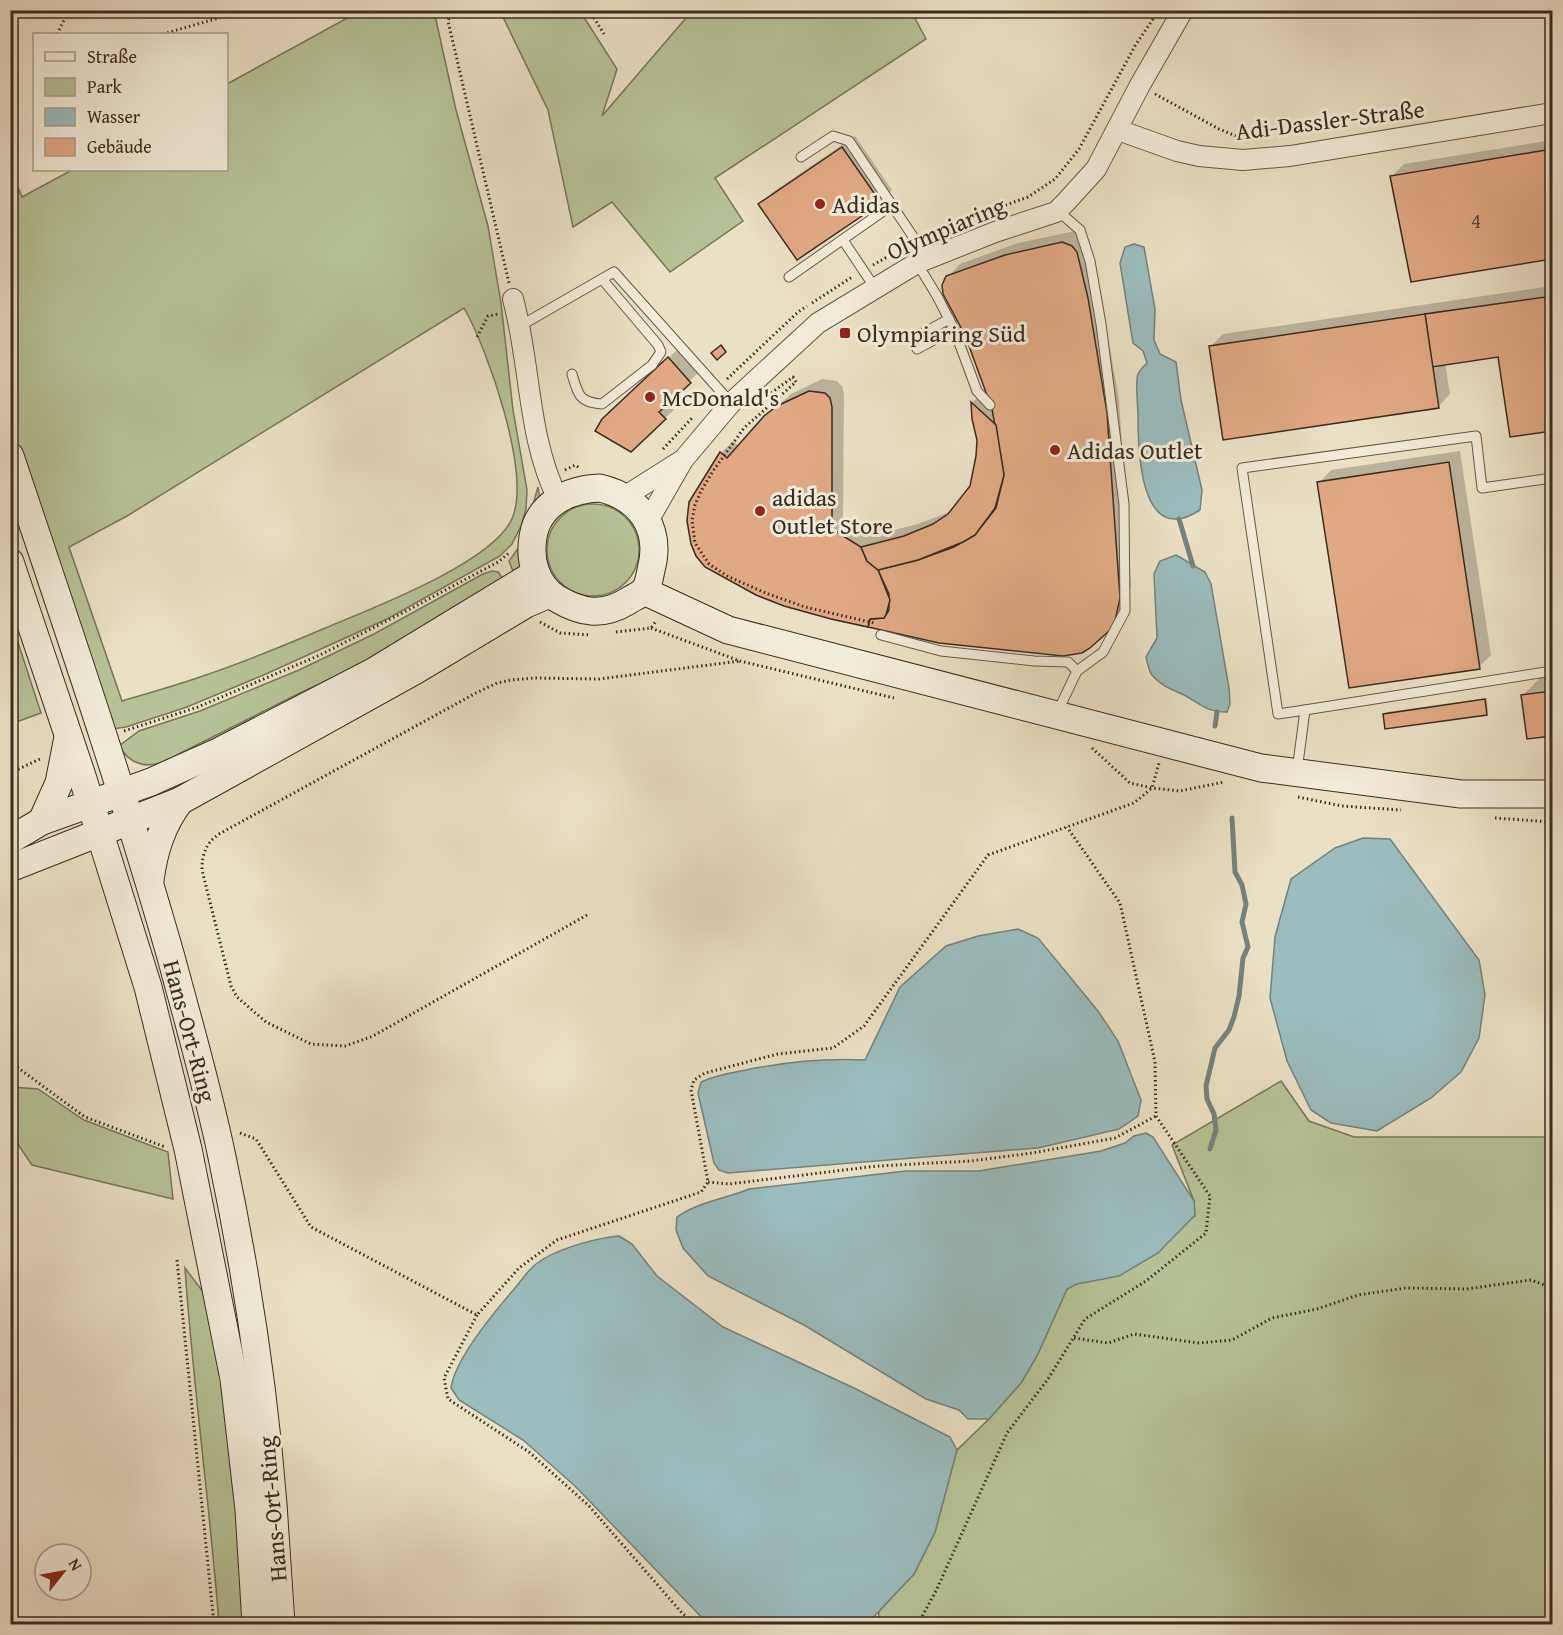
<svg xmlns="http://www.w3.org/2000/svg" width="1563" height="1635" viewBox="0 0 1563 1635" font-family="'Gentium Book Plus',serif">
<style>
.green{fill:#b6c295;stroke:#78775a;stroke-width:1.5;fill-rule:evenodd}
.water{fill:#9bbbbd;stroke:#75827e;stroke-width:1.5}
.shadow{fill:#0003}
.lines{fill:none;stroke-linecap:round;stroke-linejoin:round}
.stream{stroke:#75827e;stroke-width:5}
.building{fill:#e1a983;stroke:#3b2c1f;stroke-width:1.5}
.lane-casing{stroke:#675948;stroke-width:11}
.street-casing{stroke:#675948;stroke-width:22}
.secondary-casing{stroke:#3b2c1f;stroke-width:29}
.path{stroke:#3b2c1f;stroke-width:3;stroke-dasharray:1.5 3;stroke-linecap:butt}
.lane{stroke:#f1ebd9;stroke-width:9}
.street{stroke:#f1ebd9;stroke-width:20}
.secondary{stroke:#f1ebd9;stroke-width:27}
.poi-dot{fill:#8f2418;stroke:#f1ebd9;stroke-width:2}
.labels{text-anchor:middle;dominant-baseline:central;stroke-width:6;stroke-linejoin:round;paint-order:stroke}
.number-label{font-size:21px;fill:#644b38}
.street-label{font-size:24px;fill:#3b2c1f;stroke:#f1ebd9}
.poi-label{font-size:24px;fill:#3b2c1f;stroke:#f1ebd9;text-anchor:start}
</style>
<rect width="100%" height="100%" fill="#eae0c5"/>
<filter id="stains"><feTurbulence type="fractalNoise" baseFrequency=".00333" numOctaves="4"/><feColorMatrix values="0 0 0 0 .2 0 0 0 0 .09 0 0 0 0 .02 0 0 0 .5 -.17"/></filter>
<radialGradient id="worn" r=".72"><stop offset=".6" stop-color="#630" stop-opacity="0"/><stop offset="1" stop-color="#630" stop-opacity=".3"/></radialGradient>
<g class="green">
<path d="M360,11H434L456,110L488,226L501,303L513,410L527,490L526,509L521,526L512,544L500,556L387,619L266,674L187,707L126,727L112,729L72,618L11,431L10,168L22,197L72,170H226L227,84ZM464,308C488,350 533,477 511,521C488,565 370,609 323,629C283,646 242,663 200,677C175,686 148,693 122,701L69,547L127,516Z"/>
<path d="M500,11H580L617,69L602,116L692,11H911L926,39L715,178L743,221L670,272L612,202L573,227L548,110Z"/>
<path d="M538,487L540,500L522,566L514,574L509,561L522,543Z"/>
<circle cx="593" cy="550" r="46"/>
<path d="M492,571L498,572L504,580L387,652L298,694L165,761C146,769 130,764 119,746L139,731L200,711L299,670L374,634L483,574Z"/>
<path d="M10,618L41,713L11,724H10Z"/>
<path d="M1281,1081L1309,1121L1354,1137H1552V1624H878L879,1611L914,1574L935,1532L957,1450L989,1419L1021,1383L1037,1356L1067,1289L1195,1216L1194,1201L1172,1145Z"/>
<path d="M11,1087L38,1089L84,1120L168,1152L173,1199L32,1165L11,1134Z"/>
<path d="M185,1268L210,1301L225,1401L247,1624H219C210,1505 193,1387 185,1268Z"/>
</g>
<g class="water">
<path d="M1134,244L1144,247L1155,309L1154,340L1160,354L1176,362L1181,400L1202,490L1200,510C1140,549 1138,452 1138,415C1138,406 1135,382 1138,374C1140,370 1144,366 1147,363L1143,351L1133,343L1120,263L1125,247Z"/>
<path d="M1176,555L1205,572L1211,584L1229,688L1230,704L1227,712C1206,712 1201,704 1184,695C1171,689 1161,686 1152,675C1148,670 1148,663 1146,657L1157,638L1154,574L1160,561Z"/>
<path d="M1363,838L1390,839L1479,960L1485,995L1479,1038L1461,1072L1431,1098L1377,1131L1331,1123L1311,1110L1287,1061L1270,998L1275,937L1291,879L1335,848Z"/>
<path d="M1018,929L1038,938L1098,1011L1118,1041L1141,1100L1138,1116L1119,1129L1038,1148L728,1173L719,1170L714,1163L698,1093L701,1082C716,1075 730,1073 746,1070C785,1062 825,1058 865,1060L900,987L946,946L978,936Z"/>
<path d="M1146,1133L1153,1137L1194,1201L1195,1215L1158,1253L1119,1276L1077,1284L1067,1289L1037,1356L1021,1383L989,1419H968L959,1410L926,1399L804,1325L708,1276L683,1248L676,1230L677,1217C698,1202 725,1199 749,1189L906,1171H979L1101,1151L1125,1143L1134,1136Z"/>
<path d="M619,1236L632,1244L657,1276L723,1327L856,1389L950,1437L957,1450L935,1532L914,1574L867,1624H708L575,1486L523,1440L459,1400L451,1388C455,1358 495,1311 515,1288C522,1280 528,1270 536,1264C555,1249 596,1238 619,1236Z"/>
</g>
<g class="shadow">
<path d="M855,136L892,190L880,202L760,204L773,192Z"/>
<path d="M1552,140V258L1412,280L1392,176L1404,164Z"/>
<path d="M1075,231L1084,234L1089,240L1099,286L1119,400L1131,585L1126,607L1121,617L1089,647L785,604L690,503L721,453L733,441L740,447L765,417L791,394L822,379L837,381L842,386L844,394L843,517L874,535L918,524L947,513L956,506L971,486L978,457L979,440L973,419V402L985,390L948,277L960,264L1018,243Z"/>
<path d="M1552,286V430L1511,436L1499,356L1445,363L1450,394L1438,407L1210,347L1223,334Z"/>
<path d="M678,349L698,373L667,402L674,410L665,418L613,410Z"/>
<path d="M1460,451L1491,655L1479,667L1319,483L1331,470Z"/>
<path d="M1552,676V734L1528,738L1522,696L1541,677Z"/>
<path d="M1487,698L1488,711L1486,714L1385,715L1387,712Z"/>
</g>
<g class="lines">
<g class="stream">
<path d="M1179,519L1193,566"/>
<path d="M1215,726L1217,712"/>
<path d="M1210,1149L1216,1130L1214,1114L1207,1099L1206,1086L1215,1048L1229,1030L1234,1017L1239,996L1243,958L1248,947L1242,922L1246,904L1242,885L1235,872L1232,818"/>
</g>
</g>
<g class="building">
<path d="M842,147L881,203L797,260L758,204Z"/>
<path d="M1552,149V259L1411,282L1390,176Z"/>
<path d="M1062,242L1072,246L1077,252L1088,298L1107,413L1120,598L1115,621L1109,631L1090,648L1082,653L1063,656L939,643L868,627L870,619L884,618L889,610V594L878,570L918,560L954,547L975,535L996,508L1004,475L992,409L965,335L943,294L942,285L946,276L1005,255Z"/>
<path d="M1552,296V431L1510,437L1498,357L1432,367L1425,314Z"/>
<path d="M1425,314L1439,408L1223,440L1209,346Z"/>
<path d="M721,345L726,352L717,360L711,353Z"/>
<path d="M668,357L691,383L659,412L666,419L631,452L595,431L602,419Z"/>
<path d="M809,391L825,393L830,398L832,407V529L861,547L867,561L878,570L890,600L886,615L884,618L870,619L868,627L831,619L784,606L756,595L705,567L696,556L691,544L687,521L689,502L720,452L727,458L764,416L777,406Z"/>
<path d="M971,402L996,425L1004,475L995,508L975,535L963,542L918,560L878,570L867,561L861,547L904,536L933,524L948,514L970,486L976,456L977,440L972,419Z"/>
<path d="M1449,462L1480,669L1349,688L1317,482Z"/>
<path d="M1552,691V736L1527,739L1521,695Z"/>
<path d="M1485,699L1487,715L1385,729L1383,714Z"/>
</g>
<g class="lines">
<g class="lane-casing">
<g id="lane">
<path d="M801,157L833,136L849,141L928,259"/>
<path d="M1056,212L1065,217L1080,230L1090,261L1101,324L1124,504L1125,611L1103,652L1077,671L1057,713"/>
<path d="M843,240L875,288"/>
<path d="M917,263L937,296L954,329L977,391L990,405"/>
<path d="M789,277L892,205"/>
<path d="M520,326L614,272L731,403"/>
<path d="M911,340L949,319"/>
<path d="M917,349L954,329"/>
<path d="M572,374C578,394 579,403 602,404L652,365L661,352L658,345L602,279"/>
<path d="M881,635L941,651L1034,661L1068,662L1077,671"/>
<path d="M1305,710L1278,714L1242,468L1476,436L1482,488L1552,478"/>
<path d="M1297,771L1305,710L1552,671"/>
</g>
</g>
<g class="street-casing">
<g id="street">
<path d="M1118,130L1177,151L1199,156L1243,160L1290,156L1552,113"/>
<path d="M513,299C531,365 527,437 558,499"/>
<path d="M624,497L681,461"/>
<path d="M648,521L683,460L731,403L818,323L917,263L995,232L1056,212L1066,202L1096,169L1140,85L1183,10"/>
</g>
</g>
<g class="secondary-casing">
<g id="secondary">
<path d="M10,456C66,623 123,789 171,957C189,1024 208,1089 222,1157C246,1271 264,1388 273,1504C276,1544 278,1584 281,1624"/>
<path d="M600,488C641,498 662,529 651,570C650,576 648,586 644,591C640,595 632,598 628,601C602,617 581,613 556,598C536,585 529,560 533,537C538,504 569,489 600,488Z"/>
<path d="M10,562L82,776L148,987L188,1149L234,1379L249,1510L256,1624"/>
<path d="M644,591L728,630L1261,768L1461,794H1552"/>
<path d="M42,821L59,783L68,737"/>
<path d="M10,840L42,821L151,782L220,751L373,672L536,573"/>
<path d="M10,868L180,801L416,670L526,604L549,594"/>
<path d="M150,880C154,850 162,825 180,801"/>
</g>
</g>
<g class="path">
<path d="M452,10L448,21L509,283"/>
<path d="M589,10L604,34"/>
<path d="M57,34L69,10"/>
<path d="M163,34L246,10"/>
<path d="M1155,94L1219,129L1245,140"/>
<path d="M926,236L936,230L1028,197L1055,179L1079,149L1135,46L1159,10"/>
<path d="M873,265L896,252"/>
<path d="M812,303L852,277"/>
<path d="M477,337L488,316L499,314"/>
<path d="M727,379L798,312L807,306"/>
<path d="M771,393L793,377L796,382L744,428L713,471L701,491L695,505L692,520L695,543L709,564L727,576L768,594L805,607L874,623"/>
<path d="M663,449L693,417"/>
<path d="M565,470L575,465L580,468"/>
<path d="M540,622L560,633L591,635"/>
<path d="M651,628L740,661L894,698"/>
<path d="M616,632L651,628L656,621"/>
<path d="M124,731L198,707L320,655L410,609L498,562L509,553"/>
<path d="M1092,748L1130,783L1152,788L1180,791L1224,782"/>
<path d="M10,773L42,758"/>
<path d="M1298,797L1342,806L1401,810"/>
<path d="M1495,818L1552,822"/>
<path d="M587,915L373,1036L345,1046L311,1044L266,1022L237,997L231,986L202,870C202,854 206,843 219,834L476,693L497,683L511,680L534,678L599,679L740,661"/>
<path d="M10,1062L85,1117L165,1147"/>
<path d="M240,1133L256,1139L311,1227L477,1315L519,1268L557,1240L701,1192L708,1182L691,1090L694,1080L705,1073L778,1054L833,1048L864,1026L988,855L1134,803L1152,788L1159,763"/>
<path d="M708,1182L729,1184L877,1166L971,1161L1032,1153L1115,1138L1156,1116"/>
<path d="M177,1260L214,1624"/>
<path d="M477,1315L444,1378L448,1399L529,1452L589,1506L682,1613L696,1624"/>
<path d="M1074,1338L1108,1343L1134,1334L1199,1343L1232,1340L1272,1318L1317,1309L1358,1295L1406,1288L1466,1289L1531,1280L1552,1288"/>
<path d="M918,1624L936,1591L1007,1433L1048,1379L1085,1319L1146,1281L1206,1233L1210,1196L1156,1116L1155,1062L1120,903L1067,827"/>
</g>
<use href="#lane" class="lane"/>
<use href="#street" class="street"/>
<use href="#secondary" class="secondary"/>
</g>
<g class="poi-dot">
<circle cx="820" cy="204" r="6"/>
<rect x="839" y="327" width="12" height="12" rx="3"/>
<circle cx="650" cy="397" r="6"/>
<circle cx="1055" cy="450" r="6"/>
<circle cx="760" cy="511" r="6"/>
</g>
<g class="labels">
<g class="number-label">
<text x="1476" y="220">4</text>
</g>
<g class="street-label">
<text transform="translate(1330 120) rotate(-7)">Adi-Dassler-Straße</text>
<text transform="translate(946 228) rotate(-23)">Olympiaring</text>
<text transform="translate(190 1031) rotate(75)">Hans-Ort-Ring</text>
<text transform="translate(272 1509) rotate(-95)">Hans-Ort-Ring</text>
</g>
<g class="poi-label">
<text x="832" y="204">Adidas</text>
<text x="857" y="333">Olympiaring Süd</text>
<text x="662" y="397">McDonald's</text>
<text x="1067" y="450">Adidas Outlet</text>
<text x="772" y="497">adidas<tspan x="772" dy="28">Outlet Store</tspan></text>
</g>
</g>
<rect width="1563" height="1635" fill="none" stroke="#eae0c5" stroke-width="36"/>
<rect x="12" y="12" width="1539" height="1611" fill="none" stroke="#3b2c1f" stroke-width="3"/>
<rect x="18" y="18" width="1527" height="1599" fill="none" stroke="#3b2c1f" stroke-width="1.5"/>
<rect x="33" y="33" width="195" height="138" fill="#f1ebd9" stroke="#a89f8f" stroke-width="1.5"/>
<rect x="45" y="52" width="30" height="9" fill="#f1ebd9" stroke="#a89f8f" stroke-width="1.5"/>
<text x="87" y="63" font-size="18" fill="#3b2c1f">Straße</text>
<rect x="45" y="78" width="30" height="18" fill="#b6c295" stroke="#a89f8f" stroke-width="1.5"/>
<text x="87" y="93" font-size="18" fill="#3b2c1f">Park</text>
<rect x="45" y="108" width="30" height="18" fill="#9bbbbd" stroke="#a89f8f" stroke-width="1.5"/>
<text x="87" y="123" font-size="18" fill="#3b2c1f">Wasser</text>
<rect x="45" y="138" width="30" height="18" fill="#e1a983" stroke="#a89f8f" stroke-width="1.5"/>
<text x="87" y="153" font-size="18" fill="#3b2c1f">Gebäude</text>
<g transform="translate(63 1572) rotate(59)"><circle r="28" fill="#f1ebd9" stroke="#a89f8f" stroke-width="1.5"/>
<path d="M0-4.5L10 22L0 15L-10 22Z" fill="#8f2418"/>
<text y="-9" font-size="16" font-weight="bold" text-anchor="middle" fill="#3b2c1f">N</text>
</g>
<rect width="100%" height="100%" filter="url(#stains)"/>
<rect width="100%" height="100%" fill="url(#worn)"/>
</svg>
